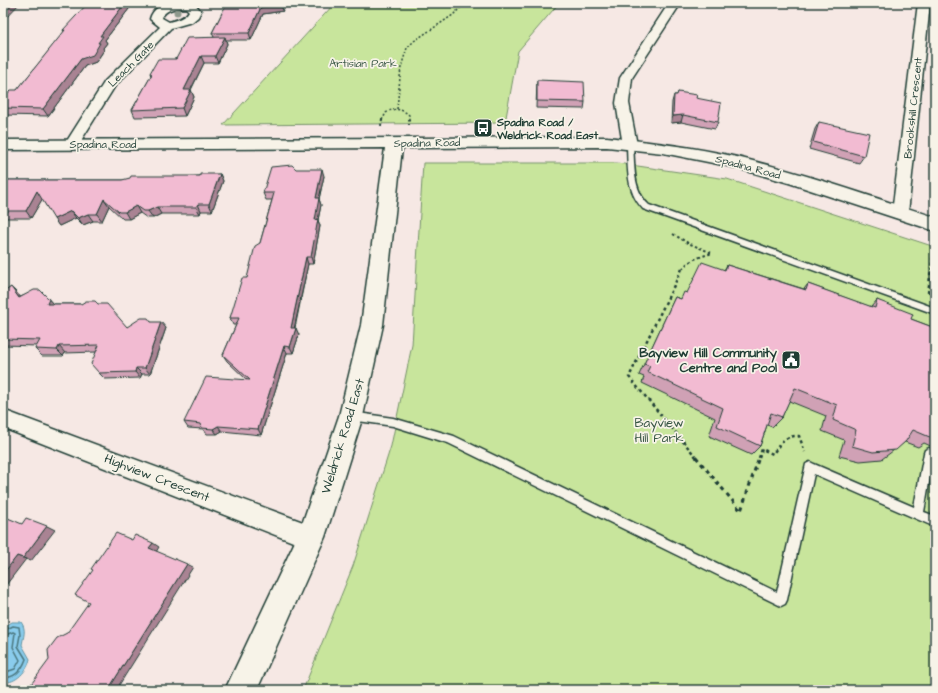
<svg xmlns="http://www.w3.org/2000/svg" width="938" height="693" viewBox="0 0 938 693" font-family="'Architects Daughter',sans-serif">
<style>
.green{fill:#c8e59c;stroke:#749168}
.water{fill:#8accec;stroke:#5f93a2}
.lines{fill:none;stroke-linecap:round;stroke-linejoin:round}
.shore{stroke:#4a767e;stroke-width:1.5}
.service-casing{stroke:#1f3d34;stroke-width:3}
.minor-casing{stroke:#1f3d34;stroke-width:3}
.tertiary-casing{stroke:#1f3d34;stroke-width:3}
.path-far3{stroke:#1f3d34;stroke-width:1.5;stroke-dasharray:2 2;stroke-linecap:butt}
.path-far2{stroke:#1f3d34;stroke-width:2;stroke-dasharray:2.5 2.5;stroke-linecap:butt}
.path-far1{stroke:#1f3d34;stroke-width:2.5;stroke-dasharray:3 3;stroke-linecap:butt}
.path{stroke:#1f3d34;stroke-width:3;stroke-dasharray:4 4;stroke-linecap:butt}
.service{fill:#f7f3e8;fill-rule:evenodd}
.minor{fill:#f7f3e8;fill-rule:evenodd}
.tertiary{fill:#f7f3e8;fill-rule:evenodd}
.tree{fill:#8e988c}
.wall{fill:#d0a1b5;stroke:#1f3d34}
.shaded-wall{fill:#a98393;stroke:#1f3d34}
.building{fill:#f2bbd2;stroke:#1f3d34}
.labels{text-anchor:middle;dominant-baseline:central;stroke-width:3.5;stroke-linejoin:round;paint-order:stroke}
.far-park-label{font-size:11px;fill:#385644;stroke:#f7f3e8}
.far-street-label{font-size:11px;fill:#1f3d34;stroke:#f7f3e8}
.far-poi-label{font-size:11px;font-weight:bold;fill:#1f3d34;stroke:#f7f3e8;text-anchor:start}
.poi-label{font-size:13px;font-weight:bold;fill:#1f3d34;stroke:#f7f3e8;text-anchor:end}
.park-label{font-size:13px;fill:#385644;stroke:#f7f3e8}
.street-label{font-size:13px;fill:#1f3d34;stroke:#f7f3e8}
</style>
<rect width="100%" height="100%" fill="#f6e8e4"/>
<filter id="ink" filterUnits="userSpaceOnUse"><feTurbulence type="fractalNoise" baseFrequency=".025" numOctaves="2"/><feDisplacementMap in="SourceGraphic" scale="8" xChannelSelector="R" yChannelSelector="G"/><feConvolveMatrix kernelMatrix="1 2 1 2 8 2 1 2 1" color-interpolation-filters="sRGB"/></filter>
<g filter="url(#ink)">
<g class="green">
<path d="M335,3H559L518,51L505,123L223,125Z"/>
<path d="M423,163H617L727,179L935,247V690H303L353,566L391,446L412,345Z"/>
</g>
<path class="water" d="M12,622H21C27,630 23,637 22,645L30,659C28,670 16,684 3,682V628Z"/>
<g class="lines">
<g class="shore">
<path d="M3,631L13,626L19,627L20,635L18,646L26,659C22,670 15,678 3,678"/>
<path d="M3,636L13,632L15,633L13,647L20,660L15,669L3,673"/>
</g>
<g class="service-casing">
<g id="service">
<path d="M630,143L633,145C635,166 632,189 649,205L935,308V314L643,209C626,191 628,168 627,145Z"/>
<path d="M351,412L393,418L454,436L777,592L806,464L810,462L814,464L914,507L924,453L925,450L929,448L933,450L934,453L924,512L935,516V527L814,474L787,600L785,604L781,606L448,443L393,426L351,420L348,419L346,416L348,413Z"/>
</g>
</g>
<g class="minor-casing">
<g id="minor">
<path d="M171,3L195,4L201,11L198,17L192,22L171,28L115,86L77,147L72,148L67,147L65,144L105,81L160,27L150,19C153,8 161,5 171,3ZM186,8L189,11C185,18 176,20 169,22L162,18C165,8 178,8 186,8Z"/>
<path d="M669,3H681L632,78L629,103L637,145L635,148L630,149L625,148L623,145L616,103L620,78Z"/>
<path d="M918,3H930L908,213L906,217L900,218L894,217L892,213Z"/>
<path d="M3,410L311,525L319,529L323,537L319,545L311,549L3,428Z"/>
</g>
</g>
<g class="tertiary-casing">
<path id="tertiary" d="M607,137C650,142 694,147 737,157C804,173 869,196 935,217V231L789,183L733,167L663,153L607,147L402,148L383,325L363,416L325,537L257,690H225L299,533L339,416L361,325L385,148L3,150V140Z"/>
</g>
<g class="path-far3">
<path d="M397,109L401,67L407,48L414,41L453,15L465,3"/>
<path d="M382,120L386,113C394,107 402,109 409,115V120"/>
</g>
<g class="path-far2">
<path d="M409,119V125"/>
<path d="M381,126L382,119"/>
<path d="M673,234L688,243L712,253C701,257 688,259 682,270"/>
<path d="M931,270L934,244"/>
</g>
<g class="path-far1">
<path d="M682,269L629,377L697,458"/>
<path d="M928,293L931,269"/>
<path d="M759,458L762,449L773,454C780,443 785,435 799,436L805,452"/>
</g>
<path class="path" d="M696,457L741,511L759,457"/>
<use href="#service" class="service"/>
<use href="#minor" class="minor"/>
<use href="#tertiary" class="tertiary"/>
</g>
<circle class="tree" cx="177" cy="12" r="3.5"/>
<g class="wall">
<path d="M227,3L283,11L263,14L251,40H226L227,44L218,63H204L191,90L194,97L185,116L135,117L132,110L151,76L150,73L214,37L212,33Z"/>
<path d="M132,5L105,40L107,43L103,48L104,50L96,62L85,66L48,116L3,115V99L17,90L64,32L63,30Z"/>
<path d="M537,80L585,102L584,109L536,108Z"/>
<path d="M678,92L696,98L718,122L715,129L681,122L671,123L672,102L674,95H677Z"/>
<path d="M819,122L864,156L859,163L809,149L815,129Z"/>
<path d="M220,174L223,181L212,211H201L200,214H161L153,218H147L140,213L129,219H123L109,206L102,221H93L83,225L76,218L59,226L42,199L31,218H3V180H122L200,176Z"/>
<path d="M324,176L319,199L321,205L318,220L320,226L313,264H308L295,328L299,335L293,353H287L261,435L222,431L217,434H207L203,429L188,428L184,422L247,380L227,361L223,355L236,325H233L230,318L247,278L260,243L272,200H266L263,193Z"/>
<path d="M727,265L804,289L808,284L871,307L877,300L911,319L935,328V448L924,443L918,447L905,442L882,459L860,461L839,456L844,440L822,431L826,416L789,401L782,417L772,427L767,425L760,446L751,455L709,436L715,418L642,383L644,377L639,375L675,297L681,299L687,293L724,270Z"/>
<path d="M11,287L20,297L40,290L53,304H98L127,327L151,322L166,328L150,374H142L140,378L105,379L99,373L96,352L65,353L63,356H42L35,349L37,346L3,345V293Z"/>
</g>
<g class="shaded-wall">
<path d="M9,3H20L3,21V9Z"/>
<path d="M125,3H135L132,5L105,40L107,43L103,48L104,50L96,62L85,66L48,116L43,109L81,59L98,43L100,36Z"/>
<path d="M281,4L283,11L263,14L251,40L249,33L261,7Z"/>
<path d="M3,25L6,29L3,30Z"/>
<path d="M225,37L227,44L218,63L215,56Z"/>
<path d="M201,56L204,63L187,97L184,90Z"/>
<path d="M191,90L194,97L185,116L182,108Z"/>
<path d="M683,115L681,122L671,123L673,116Z"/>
<path d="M322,169L324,176L319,199L321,205L318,220L320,226L313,264L311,257L315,220L316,198Z"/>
<path d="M220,174L223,181L212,211L209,204Z"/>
<path d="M37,191L43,198L31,218L26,211Z"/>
<path d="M104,199L109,206L102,221L97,214Z"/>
<path d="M198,204L201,211L200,214L196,207Z"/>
<path d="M136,206L140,213L129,219L125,212Z"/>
<path d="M157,207L161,214L153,218L148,211Z"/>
<path d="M71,211L76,218L59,226L54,219Z"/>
<path d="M88,214L93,221L83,225L78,218Z"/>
<path d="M306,257L308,264L293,334L291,328Z"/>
<path d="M11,287L18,294L26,304L19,298Z"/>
<path d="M40,290L55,306L47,304Z"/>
<path d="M161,322L166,328L150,374L145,368Z"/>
<path d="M296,328L299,335L293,353L290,347Z"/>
<path d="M59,346L65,353L63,356L57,350Z"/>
<path d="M284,346L287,353L261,435L258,429Z"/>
<path d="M136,368L142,374L140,378L135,372Z"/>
<path d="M218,426L222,431L217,434L213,429Z"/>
<path d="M47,526L55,530L31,561L23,558Z"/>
<path d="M153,543L159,547L156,552L149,548Z"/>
<path d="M17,556L26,559L3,589V574Z"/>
<path d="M187,564L193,567L116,690H108Z"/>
</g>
<g class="building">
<path d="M3,3H9L3,9Z"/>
<path d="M88,3H125L100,36H103L98,43H100L93,55L81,59L43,109L3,108V99L11,90H17L65,30H63Z"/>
<path d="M227,3H280L281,4L261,7L249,33H212Z"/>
<path d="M225,37L215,56H201L184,90H191L182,108L132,110L152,74L150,73L158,59H176L187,38Z"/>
<path d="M537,80L584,82L585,102L537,101Z"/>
<path d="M678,92L697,95L696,98L721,103L718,122L683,115L673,116L674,95H677Z"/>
<path d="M819,122L869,133L864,156L813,142Z"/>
<path d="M292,165L296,169H322L316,198H319L315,220L318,219L311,257H306L291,328H296L290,347L284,346L258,429L218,426L213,429L202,428L201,424L184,422L206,377L250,380L223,355L239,318H230L242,278H247L255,246L260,243L274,193H263L271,167Z"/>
<path d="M200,174H220L209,204H198L196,207H157L148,211H143L136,206L125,212H119L104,199L97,214H88L78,218L71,211L54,219L37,191L26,211H3V180H122L130,178L131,176H200Z"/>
<path d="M702,262L725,270L727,265L806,290L808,284L875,308L877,300L913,314L911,319L935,328V432L933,431L932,438L913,430L906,441L896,450L873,452L852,446L856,430L833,420L837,405L795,388L782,417L771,413L760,446L717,426L723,408L647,372L650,366L644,364L675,297L681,299L684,292L687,293Z"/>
<path d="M11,287L19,298L34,290H40L49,299L47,304H81L86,301H95L98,304H107L127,327L141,318H148L151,322H161L145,368H136L135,372L99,373L91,364L99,345L59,346L57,350L35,349L40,340L3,339V293Z"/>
<path d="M3,516L22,524L26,518L47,526L23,558L17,556L3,574Z"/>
<path d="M116,533L132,540L135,535L153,543L149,548L187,564L108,690H30L31,689L29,687L49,660L48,650L57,638L67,633L89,602L75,595L93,570L91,569Z"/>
</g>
</g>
<defs>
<g id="bus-square" transform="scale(1)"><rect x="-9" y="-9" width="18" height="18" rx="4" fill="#1f3d34" stroke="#f7f3e8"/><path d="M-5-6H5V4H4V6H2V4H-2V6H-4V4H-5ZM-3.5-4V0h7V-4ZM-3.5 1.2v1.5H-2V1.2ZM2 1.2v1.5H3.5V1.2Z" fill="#fff"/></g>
<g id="civic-square" transform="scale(1)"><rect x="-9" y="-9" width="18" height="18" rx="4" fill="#1f3d34" stroke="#f7f3e8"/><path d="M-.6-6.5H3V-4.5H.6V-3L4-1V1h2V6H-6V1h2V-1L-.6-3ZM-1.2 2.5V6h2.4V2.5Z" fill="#fff"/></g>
</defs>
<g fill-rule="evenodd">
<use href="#bus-square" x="483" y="128"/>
<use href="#civic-square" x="791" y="360"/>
</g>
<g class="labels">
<g class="far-park-label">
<text x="363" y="63">Artisian Park</text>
</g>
<g class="far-street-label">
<text transform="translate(131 64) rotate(-45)">Leach Gate</text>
<text transform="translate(913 108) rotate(-84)">Brookshill Crescent</text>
<text transform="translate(427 143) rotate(-1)">Spadina Road</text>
<text x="103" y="144">Spadina Road</text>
<text transform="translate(748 167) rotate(15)">Spadina Road</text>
</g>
<g class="far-poi-label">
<text x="497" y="122">Spadina Road /<tspan x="497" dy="13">Weldrick Road East</tspan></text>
</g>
<g class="poi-label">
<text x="777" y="353">Bayview Hill Community<tspan x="777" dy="15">Centre and Pool</tspan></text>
</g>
<g class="park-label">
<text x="659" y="423">Bayview<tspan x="659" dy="15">Hill Park</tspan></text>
</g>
<g class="street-label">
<text transform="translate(343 436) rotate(-73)">Weldrick Road East</text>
<text transform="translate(157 478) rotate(21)">Highview Crescent</text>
</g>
</g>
<rect width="938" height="693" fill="none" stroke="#f7f3e8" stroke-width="16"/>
<rect x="8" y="8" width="922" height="677" fill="none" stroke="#1f3d34" stroke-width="1.5" filter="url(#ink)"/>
</svg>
